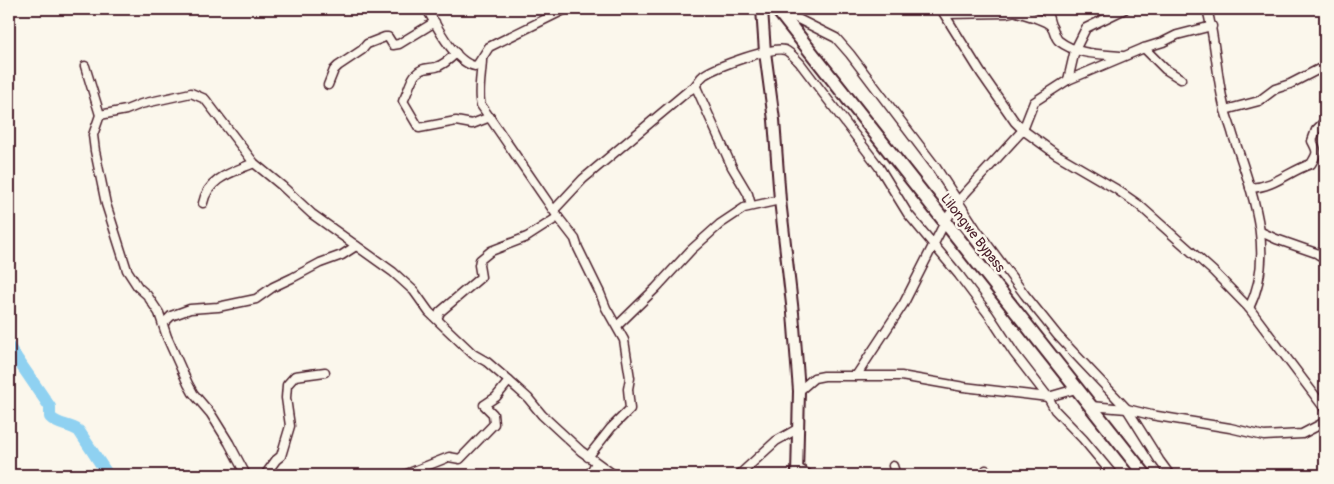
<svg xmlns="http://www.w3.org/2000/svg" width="1334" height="484" viewBox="0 0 1334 484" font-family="Pangolin,sans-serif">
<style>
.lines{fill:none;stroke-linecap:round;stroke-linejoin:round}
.river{stroke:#8fd1f1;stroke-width:12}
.minor-casing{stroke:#4a1f2b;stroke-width:11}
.tertiary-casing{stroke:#4a1f2b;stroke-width:14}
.primary-casing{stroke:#4a1f2b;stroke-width:16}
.minor{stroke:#fbf7ec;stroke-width:8}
.tertiary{stroke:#fbf7ec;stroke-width:10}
.primary{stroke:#fbf7ec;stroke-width:12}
.labels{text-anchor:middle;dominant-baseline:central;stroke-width:5;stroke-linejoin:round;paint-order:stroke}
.street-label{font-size:14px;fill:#4a1f2b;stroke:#fbf7ec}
</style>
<rect width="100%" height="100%" fill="#fbf7ec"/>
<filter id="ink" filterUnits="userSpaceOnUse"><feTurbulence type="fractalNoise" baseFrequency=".02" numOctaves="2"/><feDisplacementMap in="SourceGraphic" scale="10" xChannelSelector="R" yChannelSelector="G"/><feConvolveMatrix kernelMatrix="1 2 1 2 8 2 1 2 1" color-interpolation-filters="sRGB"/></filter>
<g filter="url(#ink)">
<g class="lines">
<path class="river" d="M9,347L50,407V417C60,427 68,423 79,431L108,475"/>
<g class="minor-casing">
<g id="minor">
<path d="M427,9C436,25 455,63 475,66L478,64L489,47L566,9"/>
<path d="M941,9L981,73L1015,122L1023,130L1056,154L1116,189L1139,205L1213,271L1249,308L1325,409"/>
<path d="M1046,9L1051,26"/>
<path d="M1207,9C1216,42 1216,76 1225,110C1227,118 1231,127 1233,135C1251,190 1277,252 1249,308"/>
<path d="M780,10L836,38L850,54L935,166L976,229L1025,295L1058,336L1127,409L1159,460L1170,475"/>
<path d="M1017,12C1026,15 1047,20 1052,27C1055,32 1055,38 1059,41C1077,55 1100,54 1122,56"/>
<path d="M945,14L1007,13L1020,10"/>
<path d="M1144,48L1165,69L1181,79"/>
<path d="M456,53C451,58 444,65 436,67C427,69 422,67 415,75C409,83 408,93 403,101L419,128L456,121L472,124L490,117"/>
<path d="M482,59C482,72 477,94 481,105L558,217L575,239L578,248L600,293L606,308L624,340L630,378L628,389L630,409L611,428L588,457"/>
<path d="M85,66L100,115"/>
<path d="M1068,80L1075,50L1086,28L1125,9"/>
<path d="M328,85L334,70L338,66L362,50L367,44L385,37H388L393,45L399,44L435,22"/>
<path d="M696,87L732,167L748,194L751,205"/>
<path d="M1225,110L1259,101L1275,89L1290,84L1325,66"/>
<path d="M1250,188C1275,187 1289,171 1311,164C1318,153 1318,152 1312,141L1316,130L1325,121"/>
<path d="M203,203C208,178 233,172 254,163"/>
<path d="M554,210L583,179L688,91C699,86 696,81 704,75C716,67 772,46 785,50C790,52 796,59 800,63L879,167L908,214L959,275L989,315L1014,353L1048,397L1055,410L1083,439L1113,475"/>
<path d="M1261,232L1276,239L1316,253L1325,259"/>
<path d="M437,319L440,312L481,277L479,265L480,260L491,251L527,237L558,217"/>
<path d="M163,324L171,316L190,309L218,307L256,299L273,287L292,278L320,263L342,255L356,246"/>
<path d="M617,326L656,288L691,250L720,224L744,208L780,200"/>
<path d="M856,376L904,303L945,222L959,200L1023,130L1034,102L1068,80L1144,48L1163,42L1177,35L1212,26"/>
<path d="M799,391L814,378L824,376H901L964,387L1048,397L1076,389"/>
<path d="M1090,406L1127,409L1151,415L1230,428L1264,436L1302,434L1325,422"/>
<path d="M893,466L896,475"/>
<path d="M798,468L809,475"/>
<path d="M986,470L987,475"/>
<path d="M246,475L229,443L211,414L193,393L188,384L167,337L159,313L147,295L138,287L127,270L106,204L95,151L93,135L100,115L126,110L141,104L191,93L205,99L254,163L282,186L312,214L393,272L414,291L429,312L473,354L487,362L509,381L528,398L542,415L581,451L614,475"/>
<path d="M265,475L276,460L281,456L290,426L286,398L287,385L295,376L325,372"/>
<path d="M404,475L449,457L460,459L494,424L493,414L484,405L496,397L509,381"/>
<path d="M589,475L596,463"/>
<path d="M739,475L776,441L799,428"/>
</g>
</g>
<g class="tertiary-casing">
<path id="tertiary" d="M762,9L765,52L774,120L780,200L793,313L799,391L797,475"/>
</g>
<g class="primary-casing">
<path id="primary" d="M777,9L1145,475"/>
</g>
<use href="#minor" class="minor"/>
<use href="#tertiary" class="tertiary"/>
<use href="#primary" class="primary"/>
</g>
</g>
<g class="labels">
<g class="street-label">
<text transform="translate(973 233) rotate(52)">Lilongwe Bypass</text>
</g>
</g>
<rect width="1334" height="484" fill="none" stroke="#fbf7ec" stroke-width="30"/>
<rect x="15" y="15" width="1304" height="454" fill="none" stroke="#4a1f2b" stroke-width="2" filter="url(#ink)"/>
</svg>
